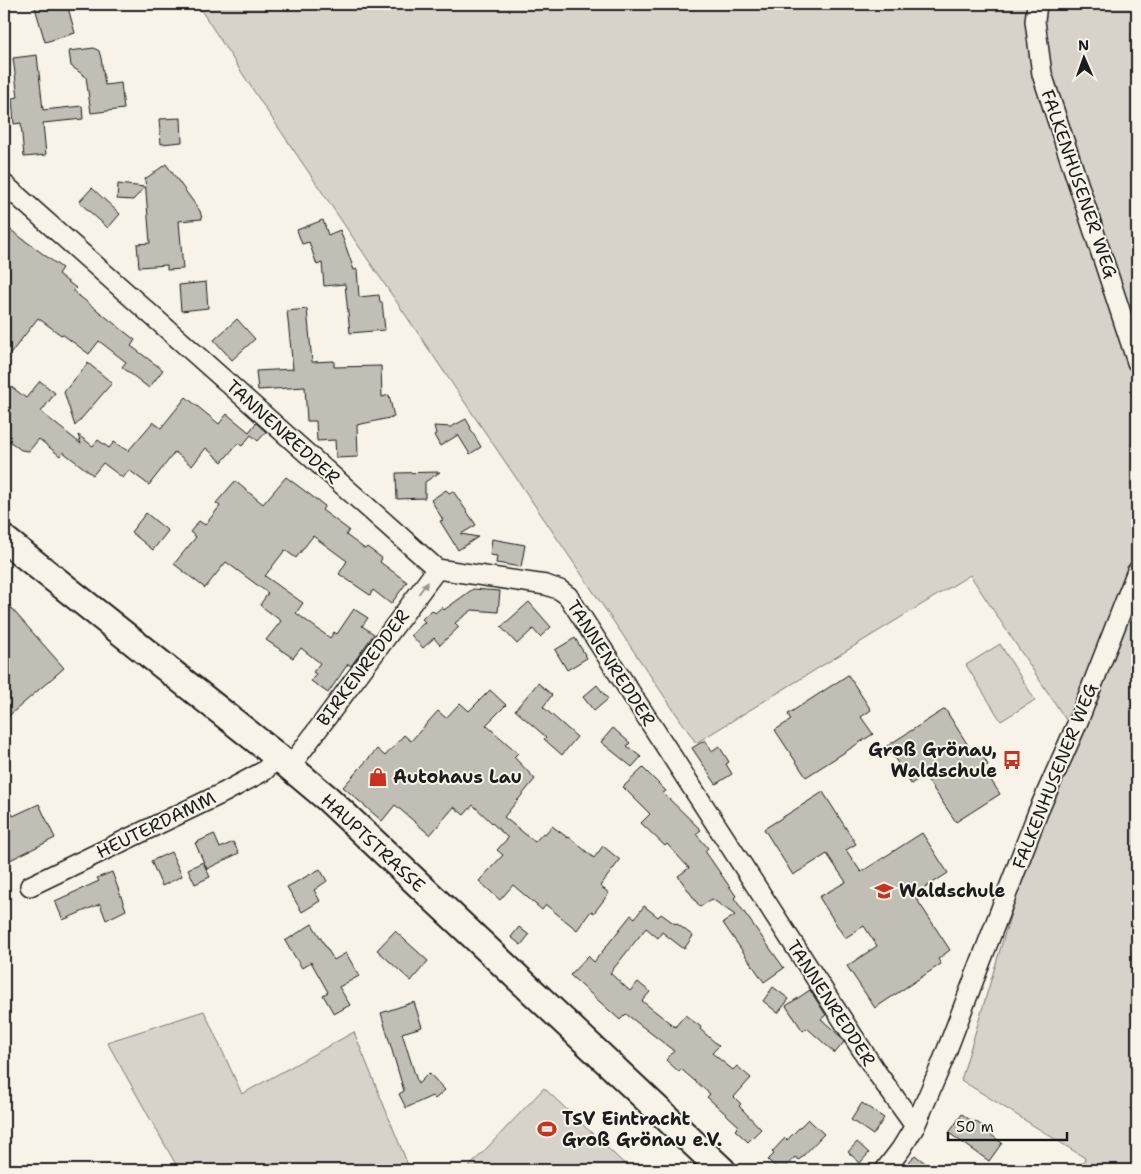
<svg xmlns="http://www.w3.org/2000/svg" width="1141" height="1174" viewBox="0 0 1141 1174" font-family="'Shantell Sans',sans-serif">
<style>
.green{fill:#d7d3cb;stroke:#7a7874}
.building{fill:#c0beb5;stroke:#1c1c1c}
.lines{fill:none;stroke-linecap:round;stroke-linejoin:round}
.minor-casing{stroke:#1c1c1c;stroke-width:22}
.secondary-casing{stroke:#1c1c1c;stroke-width:30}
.minor{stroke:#f7f3e8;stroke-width:19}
.secondary{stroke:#f7f3e8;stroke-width:26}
.oneway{fill:#94928c}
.labels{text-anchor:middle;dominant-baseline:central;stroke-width:4;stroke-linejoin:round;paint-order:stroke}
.street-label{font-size:18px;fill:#1c1c1c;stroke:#f7f3e8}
.poi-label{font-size:18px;font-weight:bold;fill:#1c1c1c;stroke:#f7f3e8;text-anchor:start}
</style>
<rect width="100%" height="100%" fill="#f7f3e8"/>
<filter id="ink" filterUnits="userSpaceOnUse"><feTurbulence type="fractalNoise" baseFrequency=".02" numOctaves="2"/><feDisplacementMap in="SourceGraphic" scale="10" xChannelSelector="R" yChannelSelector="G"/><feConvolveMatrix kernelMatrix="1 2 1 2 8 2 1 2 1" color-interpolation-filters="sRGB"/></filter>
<g filter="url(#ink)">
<g class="green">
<path d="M197,4H1137V1170H1080L1085,1158L961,1080L1068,723L970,575L696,743L261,102Z"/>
<path d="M1000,644L1035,700L1001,721L966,665Z"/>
<path d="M204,1011L242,1094L354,1032L410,1170H179L107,1042Z"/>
<path d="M544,1088L631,1170H466Z"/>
</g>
<g class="building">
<path d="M34,4H67L75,33L45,42Z"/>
<path d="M94,48L99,51L101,58L105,85L121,83L124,109L91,113L86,77L71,66L69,51Z"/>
<path d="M37,55L43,110L82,106L83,119L43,123L46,155L24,157L21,123L14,124L12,98L18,97L13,58Z"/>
<path d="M181,118L182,142L161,144L159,119Z"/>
<path d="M166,164L200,211L202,219L179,221L183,269L167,270V265L139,267L137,244L150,243L145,179Z"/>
<path d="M118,184L145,187L133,200L117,199Z"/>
<path d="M92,188L120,214L108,228L79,202Z"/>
<path d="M323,220L328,235L340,230L354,270L357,269L359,297L379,295L380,302H382L385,330L350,333L345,284L324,286L322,263L317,265L309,242L302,244L297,230Z"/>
<path d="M4,225L62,268L58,274L76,288L73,291L135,340L131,346L163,370L149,388L122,367L126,362L99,341L89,354L62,334L61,335L38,318L4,362Z"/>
<path d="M206,282L208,308L181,311L179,285Z"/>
<path d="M307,309L312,362L334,361V367L381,366L382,397L389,395L394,417L357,425L358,457L336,458L335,440L317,441L316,421H307L305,387L258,390L256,371L293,369L287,311Z"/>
<path d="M237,319L255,339L232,360L214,340Z"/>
<path d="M88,363L112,383L75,426L64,392Z"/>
<path d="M4,381L26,398L40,381L55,393L41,412L81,444L78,435L93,446L98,440L109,448L114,442L128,451L153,422L161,428L186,397L219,424L227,414L249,432L256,423L266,432L258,441L251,435L242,446L238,443L222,462L206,448L192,466L175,452L149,485L129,470L123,478L103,463L93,475L63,452L60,456L39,439L29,451L21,450L4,437Z"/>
<path d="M466,419L471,428H470L481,447L470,454L458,435L440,446L434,435L436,434L434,426L451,427Z"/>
<path d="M440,472L425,482V498L397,499L396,473Z"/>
<path d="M286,477L325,506L322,510L349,530L346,535L365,549L367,547L382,558L380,562L407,582L391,604L373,590L370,595L339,574L347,561L313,536L296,558L285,550L265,576L303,603L296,613L330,638L334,632L337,634L354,609L368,618L362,626L374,634L351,666L348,664L328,693L311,681L316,674L313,672L320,663L301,648L293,658L266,640L281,621L260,605L268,593L226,562L205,588L174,564L196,537L190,532L199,521L205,525L220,506L216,503L235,481L263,504Z"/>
<path d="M446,490L449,493L453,491L476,525L461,534L478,537L458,550L440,521L443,520L431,500Z"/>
<path d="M146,513L168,531L153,550L131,532Z"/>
<path d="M492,539L525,545L521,567L496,563L497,556L490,555Z"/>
<path d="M473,589L500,591L498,612L472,610L455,623L459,627L440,645L434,638L423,648L411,635L425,622L422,619L432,610L435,613L442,607L444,610Z"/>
<path d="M4,600L64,668L4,720Z"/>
<path d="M529,602L551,627L540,637L533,629L517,644L501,627Z"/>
<path d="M575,638L587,658L567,670L555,650Z"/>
<path d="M848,675L871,710L861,717L873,734L806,777L775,730L791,720L788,714Z"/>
<path d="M538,683L552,695L543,707L577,737L562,755L544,739L546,737L515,710Z"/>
<path d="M597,685L608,699L594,711L583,697Z"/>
<path d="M490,690L506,705L486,725L518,753L514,757L535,779L504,817L535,842L543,833L545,834L552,826L568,838L569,837L594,858L603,846L620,860L600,886L609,893L594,913L591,911L577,930L546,905L542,910L513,885L500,900L479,881L503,855L497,850L508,838L473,805L464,815L454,807L430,835L395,805L382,821L343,787L377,749L385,756L404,735L411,741L438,711L446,718L460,703L469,711Z"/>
<path d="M945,709L971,750L977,746L988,765L983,768L1000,794L956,822L924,775L911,784L887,746Z"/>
<path d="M613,728L630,743L627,746L641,757L632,767L601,742Z"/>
<path d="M705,740L712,751L719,746L729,762L726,764L732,774L716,784L692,748Z"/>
<path d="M643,768L666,791L663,793L701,830L696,834L708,848L705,851L736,896L734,898L784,968L764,982L723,923L735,915L712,899L700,907L678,876L689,868L667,844L665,846L641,823L650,814L623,787Z"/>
<path d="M823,792L856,844L846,850L861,872L922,833L948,873L914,895L950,950L938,959L941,964L875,1008L847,966L877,946L864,926L845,938L819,897L846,882L827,854L793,875L764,829Z"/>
<path d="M4,797L13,816L39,804L55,838L4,863Z"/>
<path d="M214,834L220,848L233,842L239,853L207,869L195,843Z"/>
<path d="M171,852L182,876L162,886L151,861Z"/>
<path d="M203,862L210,877L195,884L188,869Z"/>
<path d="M320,869L327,881L314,890L320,901L302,912L287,887Z"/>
<path d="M112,872L126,910L106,920L100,904L63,920L55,901L99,881L97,878Z"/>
<path d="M644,906L658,917L661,914L675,924L676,923L693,936L684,949L662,932L658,938L646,928L610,973L630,991L638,982L650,992L642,1001L675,1027L685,1015L701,1027L700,1029L719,1046L712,1053L733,1070L737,1066L751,1078L734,1097L741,1104L739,1106L761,1129L748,1142L735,1130L739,1126L707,1097L710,1094L681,1069L679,1072L666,1060L674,1051L626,1014L620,1020L570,975L588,956L594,962L631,915L635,918Z"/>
<path d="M312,924L334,960L346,953L359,976L339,987L350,1005L334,1014L323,995L328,992L311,962L302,968L285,941Z"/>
<path d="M519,927L529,935L521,945L511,937Z"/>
<path d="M395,931L428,961L411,981L377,950Z"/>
<path d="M773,987L789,999L778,1013L763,1001Z"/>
<path d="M810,990L826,1015L821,1019L841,1037L844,1042L835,1053L807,1028L803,1031L786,1006Z"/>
<path d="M414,1002L422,1027L402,1033L418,1084L429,1073L445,1090L435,1099L432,1096L406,1108L399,1094L404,1091L381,1013Z"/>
<path d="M862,1103L884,1118L873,1135L851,1120Z"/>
<path d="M962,1114L974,1123L975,1121L991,1132L990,1134L1002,1143L989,1161L949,1133Z"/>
<path d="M808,1119L824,1134L799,1160L795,1157L783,1170H779L768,1160L774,1154L772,1152L785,1138L787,1140Z"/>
<path d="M857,1142L869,1153L860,1163L848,1152Z"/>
<path d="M915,1155L934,1170H902Z"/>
</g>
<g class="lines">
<g class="minor-casing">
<g id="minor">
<path d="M1037,4L1035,21L1042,74L1137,362"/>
<path d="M4,184L437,569L546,585L560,590L568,596L877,1073L915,1126"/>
<path d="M289,768L437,569"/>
<path d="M30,886L223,793L264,771L278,757"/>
<path d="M885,1170L901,1149L915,1126L942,1063L1038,812L1077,724L1137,571"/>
</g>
</g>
<g class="secondary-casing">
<path id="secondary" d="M4,539L278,757L328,799L722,1170"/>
</g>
<use href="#minor" class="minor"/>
<use href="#secondary" class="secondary"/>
</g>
<defs><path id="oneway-solid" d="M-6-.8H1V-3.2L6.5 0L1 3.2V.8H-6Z" transform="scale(1.25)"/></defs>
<use class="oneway" href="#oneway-solid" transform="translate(423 588) rotate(-53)"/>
</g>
<defs>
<g id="bus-bare" transform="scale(1.5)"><path d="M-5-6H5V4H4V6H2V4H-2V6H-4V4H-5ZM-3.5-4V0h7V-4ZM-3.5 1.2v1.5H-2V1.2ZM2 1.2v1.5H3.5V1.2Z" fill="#c8321e" stroke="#f7f3e8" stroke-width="2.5" paint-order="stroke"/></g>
<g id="shop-bare" transform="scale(1.5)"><path d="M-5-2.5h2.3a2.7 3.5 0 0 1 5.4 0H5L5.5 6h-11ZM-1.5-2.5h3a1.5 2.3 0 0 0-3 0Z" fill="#c8321e" stroke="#f7f3e8" stroke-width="2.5" paint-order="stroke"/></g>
<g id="school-bare" transform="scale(1.5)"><path d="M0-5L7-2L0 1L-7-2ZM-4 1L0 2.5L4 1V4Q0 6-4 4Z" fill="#c8321e" stroke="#f7f3e8" stroke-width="2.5" paint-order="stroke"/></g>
<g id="stadium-bare" transform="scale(1.5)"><path d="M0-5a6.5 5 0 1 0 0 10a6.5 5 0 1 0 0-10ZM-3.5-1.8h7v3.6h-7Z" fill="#c8321e" stroke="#f7f3e8" stroke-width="2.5" paint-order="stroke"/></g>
</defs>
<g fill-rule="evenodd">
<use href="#bus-bare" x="1012" y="760"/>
<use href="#shop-bare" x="378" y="777"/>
<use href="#school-bare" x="884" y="891"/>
<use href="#stadium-bare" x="547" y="1129"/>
</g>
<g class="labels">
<g class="street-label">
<text transform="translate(1079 184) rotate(71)">FALKENHUSENER WEG</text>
<text transform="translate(283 432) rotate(42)">TANNENREDDER</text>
<text transform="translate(611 663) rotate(57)">TANNENREDDER</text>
<text transform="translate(363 668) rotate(-53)">BIRKENREDDER</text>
<text transform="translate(1055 776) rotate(-68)">FALKENHUSENER WEG</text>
<text transform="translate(156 825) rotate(-26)">HEUTERDAMM</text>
<text transform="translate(373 843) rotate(43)">HAUPTSTRASSE</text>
<text transform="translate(831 1003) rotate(57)">TANNENREDDER</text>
</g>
<g class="poi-label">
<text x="997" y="750" text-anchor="end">Groß Grönau,<tspan x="997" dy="21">Waldschule</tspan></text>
<text x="393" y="777">Autohaus Lau</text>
<text x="899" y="891">Waldschule</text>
<text x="562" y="1119">TSV Eintracht<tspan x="562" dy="21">Groß Grönau e.V.</tspan></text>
</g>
</g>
<rect width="1141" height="1174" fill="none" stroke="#f7f3e8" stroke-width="20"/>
<rect x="10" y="10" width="1121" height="1154" fill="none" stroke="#1c1c1c" stroke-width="2" filter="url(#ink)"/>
<g transform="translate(1084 58) rotate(358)" stroke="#f7f3e8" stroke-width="4" paint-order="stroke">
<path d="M0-4L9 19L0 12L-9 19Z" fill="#1c1c1c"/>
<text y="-8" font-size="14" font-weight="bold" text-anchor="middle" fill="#1c1c1c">N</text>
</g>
<path d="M948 1132v8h119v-8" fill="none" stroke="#1c1c1c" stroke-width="2.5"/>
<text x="956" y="1132" font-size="15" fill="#1c1c1c" stroke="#f7f3e8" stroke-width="4" paint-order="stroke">50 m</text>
</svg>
